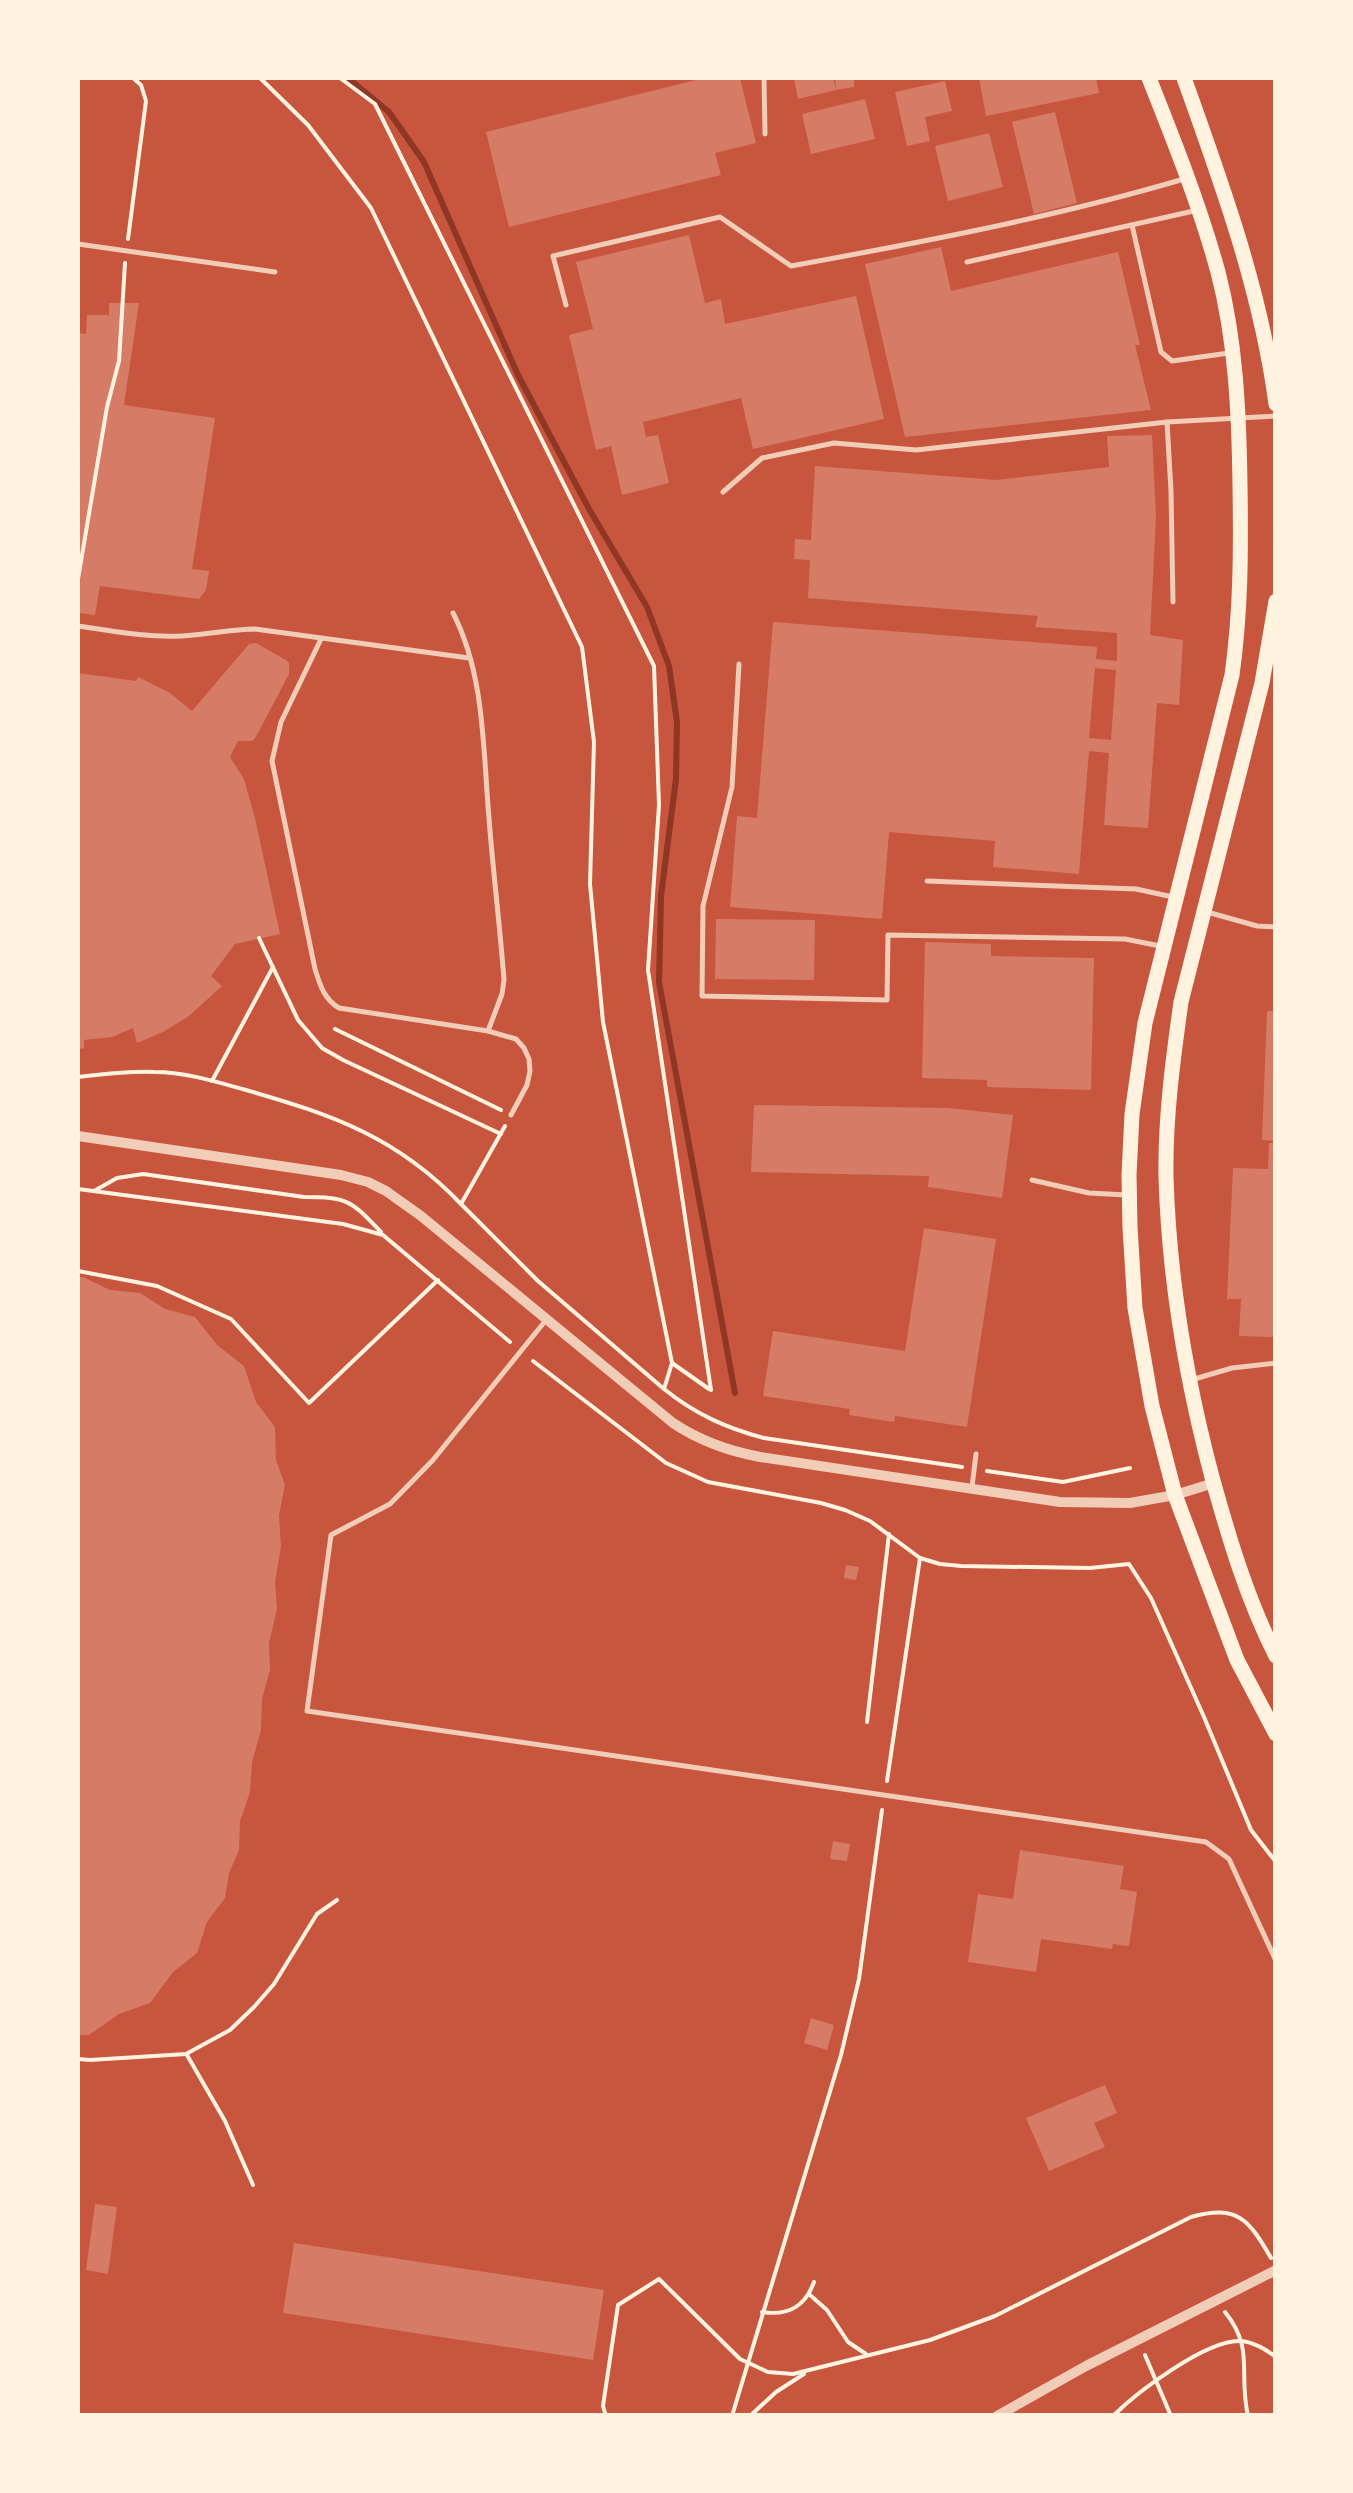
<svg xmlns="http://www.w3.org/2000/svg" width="1353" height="2493" viewBox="0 0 1353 2493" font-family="Overpass,sans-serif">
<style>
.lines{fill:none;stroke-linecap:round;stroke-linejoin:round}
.stream{stroke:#8f3625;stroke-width:6}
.building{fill:#d67c66;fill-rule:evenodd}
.path{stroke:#fff3e0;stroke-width:4}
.service{stroke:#f1ccb7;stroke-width:5}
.minor{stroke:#f1ccb7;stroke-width:10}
.secondary{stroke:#fff3e0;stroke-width:15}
</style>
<rect width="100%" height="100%" fill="#c8553d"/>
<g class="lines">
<path class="stream" d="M348,78L389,112L424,162L518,375L589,509L647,607L669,666L677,722L676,779L661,896L659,982L735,1393"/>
</g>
<g class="building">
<path d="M695,78H740L756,143L715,153L721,175L509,227L486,132L696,80Z"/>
<path d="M799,78H833L836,90L798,99L794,79Z"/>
<path d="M835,78H854V87L836,90Z"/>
<path d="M979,78H1096L1099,93L986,116Z"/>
<path d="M945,81L952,111L925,117L930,141L907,146L895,92Z"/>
<path d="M865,99L875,139L811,154L802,114Z"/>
<path d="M1055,112L1077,203L1034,214L1012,122Z"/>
<path d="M989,133L1003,187L948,201L935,146Z"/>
<path d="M689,235L705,303L721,299L725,324L856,296L884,419L753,449L741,398L643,422L646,437L658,435L669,483L622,495L611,446L596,450L569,335L593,329L576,262Z"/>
<path d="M941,247L951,291L1118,252L1140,345H1135L1151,410L905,437L865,264Z"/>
<path d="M109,303H139L124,405L215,418L192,569L209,571L206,590L199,599L100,586L95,615L78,613V333L86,334L87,315H109Z"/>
<path d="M1152,435L1156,517L1150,635L1183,640L1179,705L1157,703L1148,828L1104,825L1109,753L1089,751L1079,874L993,867L995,841L889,832L882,919L730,907L737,816L757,818L773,622L1097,647L1096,659L1117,661V633L1035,627L1038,616L808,598L810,560L794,559L795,539L811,540L815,466L997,480L1109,467L1107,436ZM1095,668L1116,670L1111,740L1089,738Z"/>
<path d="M256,643L286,660L289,663V674L257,735L253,741H238L230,757L244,779L255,818L280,934L235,944L211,976L222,986L189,1016L163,1032L137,1043L133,1028L112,1037L84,1040V1049L78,1048V673L136,681L138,677L170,693L192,711L249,644Z"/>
<path d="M716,919L815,920L814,980L715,979Z"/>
<path d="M925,942L991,944V956L1094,958L1091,1090L987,1087V1080L922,1078Z"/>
<path d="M1267,1011H1276V1141L1262,1140Z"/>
<path d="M754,1105L948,1108L1013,1115L1002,1198L928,1187L929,1176L751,1172Z"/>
<path d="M1269,1143H1276V1337L1239,1336L1241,1299H1227L1233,1168L1268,1169Z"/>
<path d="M924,1228L996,1239L967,1427L895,1416L894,1422L849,1415L850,1409L763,1396L773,1331L905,1351Z"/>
<path d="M78,1277H83L110,1290L140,1293L165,1309L195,1317L217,1345L244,1366L256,1402L275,1427L276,1460L285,1485L279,1515L281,1547L275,1581L277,1609L269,1643L270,1670L262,1699L261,1730L252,1762L250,1792L240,1821L239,1850L229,1873L225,1898L207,1922L197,1953L173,1972L150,2003L119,2014L89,2035H78Z"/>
<path d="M846,1565L859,1567L856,1580L844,1578Z"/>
<path d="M833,1841L850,1844L847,1861L830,1859Z"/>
<path d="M1020,1850L1124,1866L1120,1889L1137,1892L1129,1946L1113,1944L1112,1949L1041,1939L1036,1972L968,1962L978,1894L1013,1899Z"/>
<path d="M811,2018L834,2025L827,2050L804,2043Z"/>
<path d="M1105,2085L1117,2113L1094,2123L1105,2147L1049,2171L1026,2118Z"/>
<path d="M95,2204L117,2207L108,2274L86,2270Z"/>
<path d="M294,2243L604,2290L593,2360L283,2313Z"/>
</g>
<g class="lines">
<g class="path">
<path d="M260,78L308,125L371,208L582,647L594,742L590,884L603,1022L672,1363L664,1389C695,1414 726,1428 764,1438L962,1467"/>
<path d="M340,78L375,104L654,666L659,805L648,970L711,1390"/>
<path d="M128,239L146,101L141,85L133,78"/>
<path d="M78,579L107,407L119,361L125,263"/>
<path d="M259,938L298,1020L322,1048L343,1060L501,1134"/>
<path d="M335,1029L501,1110"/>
<path d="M78,1077C103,1074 129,1071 155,1072C185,1072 217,1082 246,1090C333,1115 397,1137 461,1204"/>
<path d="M212,1081L273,967"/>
<path d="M505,1126L461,1204L538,1281L664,1389"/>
<path d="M78,1189L343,1224L383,1235L510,1342"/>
<path d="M94,1191L117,1178L143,1174L304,1197C349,1197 351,1201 381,1232"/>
<path d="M78,1271L157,1286L231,1319L309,1403L438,1280"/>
<path d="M533,1361L666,1463L708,1482L821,1503L845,1510L870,1521L920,1558L940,1564L961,1566L1090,1568L1129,1564L1151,1598L1204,1717L1251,1830L1276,1862"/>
<path d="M672,1363L709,1389"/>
<path d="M987,1471L1063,1482L1130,1468"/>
<path d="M867,1722L889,1534"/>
<path d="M887,1781L920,1558"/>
<path d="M187,2055L225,2121L253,2185"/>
<path d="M78,2059L90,2060L186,2054L230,2030L254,2007L274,1984L317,1914L337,1900"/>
<path d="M810,2295L827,2310L848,2342L866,2354"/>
<path d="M762,2312C788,2316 805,2307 814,2282"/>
<path d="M1225,2312C1255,2349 1238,2373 1248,2416"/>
<path d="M1145,2355L1171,2416"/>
<path d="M606,2416L603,2406L618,2305L659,2279L740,2359L768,2372L793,2374L930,2340L995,2316L1191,2217C1238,2204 1249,2220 1271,2258"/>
<path d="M732,2416L841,2055L859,1979L882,1810"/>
<path d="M750,2416L776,2392L804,2374"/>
<path d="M1113,2416C1137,2392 1206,2340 1240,2341C1254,2342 1265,2349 1276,2357"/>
</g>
<g class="service">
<path d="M764,78L765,134"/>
<path d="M1132,225L1161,352L1172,361L1229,353"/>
<path d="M78,244L275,272"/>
<path d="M967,262L1198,210"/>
<path d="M566,305L553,256L720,217L791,266C923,242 1055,217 1184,179"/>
<path d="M1167,422L1171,491L1173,602"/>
<path d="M723,492L762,458L834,443L916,450L1167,422L1276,416"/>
<path d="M453,613C485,675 483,751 489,818C493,872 500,926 504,980L502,994L488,1031"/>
<path d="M78,626C112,631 148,638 182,636C207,635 230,629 255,629L469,658"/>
<path d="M321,639L281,722L272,761L315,969C320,985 324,999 339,1008L488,1031L516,1039L524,1048L529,1059L530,1071L527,1085L511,1115"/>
<path d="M739,664L732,787L703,906L702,996L887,1000L888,935L1125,939L1160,946"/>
<path d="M927,881L1136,889L1173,897"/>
<path d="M1207,912L1257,926L1276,927"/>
<path d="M1032,1180L1089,1193L1127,1195"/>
<path d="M546,1320L433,1460L390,1504L331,1535L307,1711L1206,1842L1229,1859L1276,1961"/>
<path d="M1191,1380L1232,1368L1276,1363"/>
<path d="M972,1487L976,1454"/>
</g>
<g class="minor">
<path d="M78,1136L341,1175L368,1182L386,1191L421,1216L673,1423C700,1441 728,1451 760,1457L1060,1502L1130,1503L1175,1495L1214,1483"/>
<path d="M997,2416L1086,2366L1276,2270"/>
</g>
<g class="secondary">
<path d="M1149,78C1174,141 1200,206 1218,272C1236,341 1239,414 1240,485C1241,549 1241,611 1232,675L1145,1023L1132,1114L1129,1175L1130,1227L1135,1308L1152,1406L1175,1495L1237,1660L1276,1734"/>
<path d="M1184,78C1222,184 1261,291 1276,404"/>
<path d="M1276,601L1262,683L1181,1002C1173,1059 1165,1119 1166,1177C1169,1278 1186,1379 1212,1477C1229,1538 1247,1599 1276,1656"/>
</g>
</g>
<rect width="1353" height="2493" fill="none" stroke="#fff3e0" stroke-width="160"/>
</svg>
